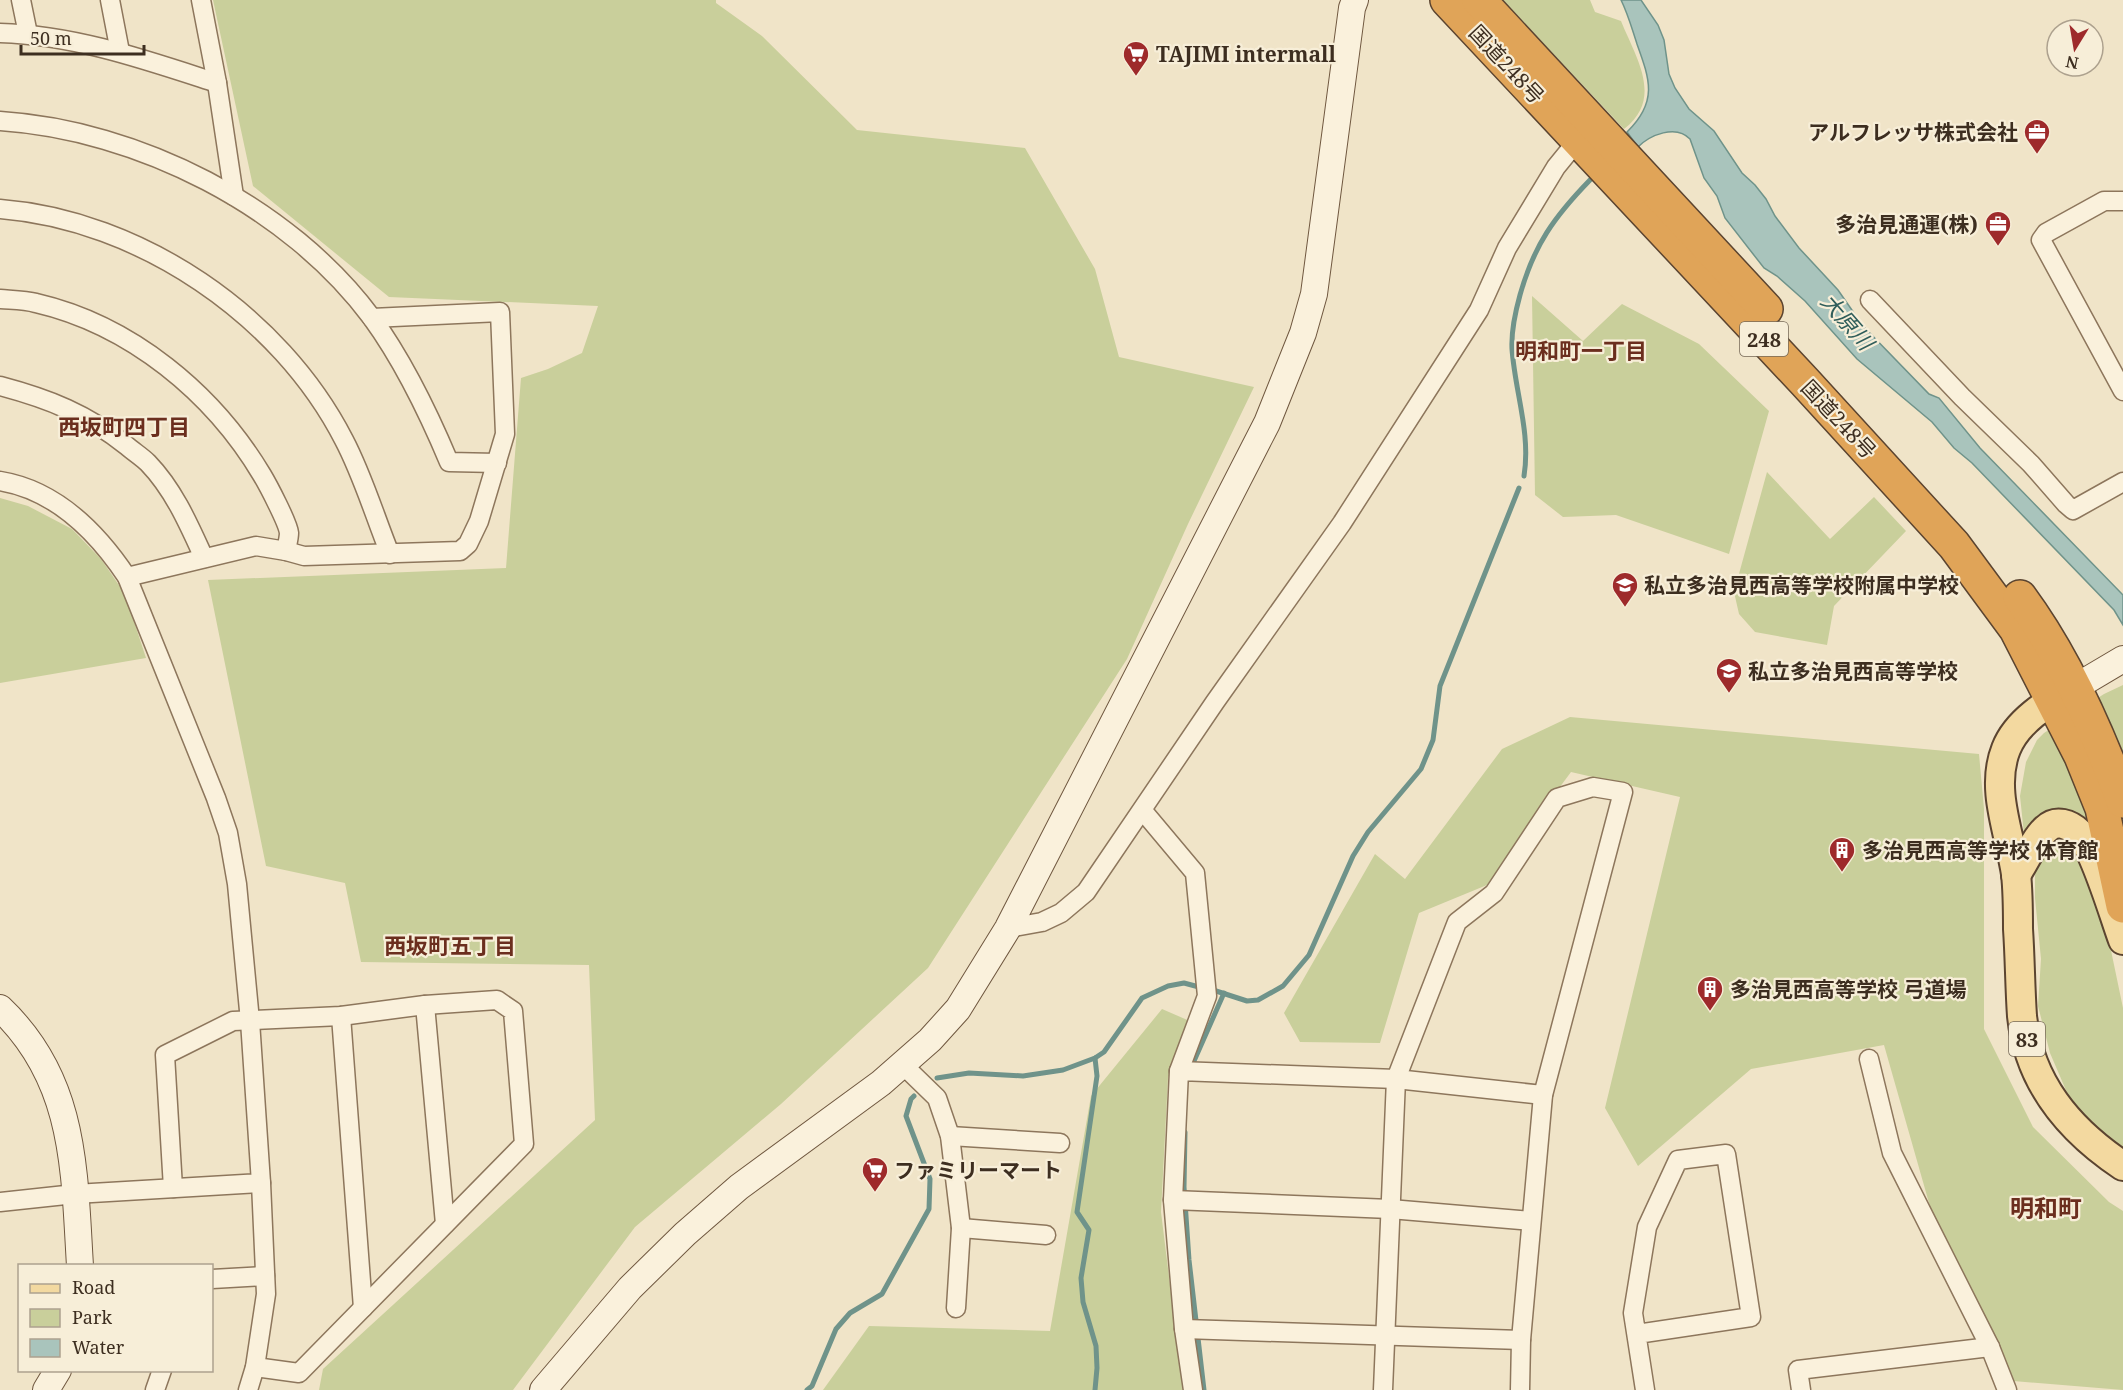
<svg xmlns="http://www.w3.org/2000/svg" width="2123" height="1390" viewBox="0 0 2123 1390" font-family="'Noto Serif','Noto Sans JP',serif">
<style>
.green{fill:#c9cf9b}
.water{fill:#a9c4bc;stroke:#6f938a;stroke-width:1.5}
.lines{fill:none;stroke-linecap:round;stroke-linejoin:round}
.stream{stroke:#6f938a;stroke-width:5}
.street-casing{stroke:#8d765c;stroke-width:21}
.secondary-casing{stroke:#6f573f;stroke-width:28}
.primary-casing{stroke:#5b4430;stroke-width:32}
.highway-casing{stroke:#5b4430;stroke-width:36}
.street{stroke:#faf1dc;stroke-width:18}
.secondary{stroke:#faf1dc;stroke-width:26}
.primary{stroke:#f3d9a0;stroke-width:28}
.highway{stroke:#e0a458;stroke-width:33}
.labels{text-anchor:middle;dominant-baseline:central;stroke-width:4.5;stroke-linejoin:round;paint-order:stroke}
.shield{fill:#f7eed8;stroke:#756857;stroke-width:1.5}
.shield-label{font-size:20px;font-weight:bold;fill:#3d2e20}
.poi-label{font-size:21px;font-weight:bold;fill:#3d2e20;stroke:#f7eed8;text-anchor:start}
.street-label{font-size:21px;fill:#3d2e20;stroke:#f7eed8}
.water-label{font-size:22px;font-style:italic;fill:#2f5d5a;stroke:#f7eed8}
.neighbourhood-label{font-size:22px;font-weight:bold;fill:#6b2e1e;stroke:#f7eed8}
.quarter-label{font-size:24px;font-weight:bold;fill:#6b2e1e;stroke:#f7eed8}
</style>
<rect width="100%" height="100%" fill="#f0e4c8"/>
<g class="green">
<path d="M213,0H716V3L762,36L857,130L1025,148L1095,269L1119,357L1254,387L1188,524L1127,659L928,968L781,1104L635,1227L513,1390H319L323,1369L595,1120L589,965L361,962L345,883L266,866L208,580L506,568L521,378L548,369L582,353L598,306L389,297L253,186Z"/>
<path d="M1503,0H1590L1595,12L1621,21C1636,58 1664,98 1624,129Z"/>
<path d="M1532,296L1583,341L1622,304L1699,344L1769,411L1729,554L1616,515L1563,517L1535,495Z"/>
<path d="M1767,472L1830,539L1874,497L1906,531L1834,606L1827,645L1755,632L1739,614L1734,592Z"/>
<path d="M0,498L28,506L72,529L101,559L125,594L146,658L0,683Z"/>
<path d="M2123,685V881L2098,888L2123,1008V1151L2094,1129L2071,1102L2050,1053L2038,1006L2041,959L2035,898V875L2024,834L2020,796L2026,762L2037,740L2044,733L2104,694Z"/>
<path d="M1570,717L1979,754L1984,809V1029L2033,1127L2109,1202L2123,1211V1390L2013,1381L1935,1224L1884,1045L1751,1069L1638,1166L1605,1108L1680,797L1571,772L1487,885L1419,913L1380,1043L1300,1042L1284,1013L1375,854L1405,879L1502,749Z"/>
<path d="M1162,1009L1192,1022L1168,1078L1161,1212L1183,1390H823L869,1326L1050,1331L1091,1096Z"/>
</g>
<path class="water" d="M1621,0H1641L1658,25L1664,40L1669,74L1675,88L1689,109L1714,131L1742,173L1755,185L1766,199L1775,216L1799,248L1838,290L1863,326L1929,394L1939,398L1980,448L2123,595V625L2114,610L1972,463L1954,448L1932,422L1857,359L1805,301L1777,276L1764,268L1725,218L1717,196L1704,178L1690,139C1676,124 1650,135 1638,147L1627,132C1658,102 1650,80 1637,44C1632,29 1628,14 1621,0Z"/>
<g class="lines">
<g class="stream">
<path d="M1524,476C1531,433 1515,392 1512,349C1511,330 1515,313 1520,295C1534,245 1554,217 1590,180"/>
<path d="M1213,990L1247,1001L1258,1000L1283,986L1309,955L1353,856L1368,832L1421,769L1433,740L1440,686L1519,488"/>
<path d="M1194,1061L1224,993"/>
<path d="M937,1078L969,1073L1023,1076L1063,1070L1095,1058L1104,1052L1142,998L1168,986L1184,983L1199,987"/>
<path d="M1185,1132L1184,1187L1189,1260L1204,1390"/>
<path d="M807,1390L812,1386L836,1329L850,1313L882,1294L929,1209L930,1179L906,1116L911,1099L914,1096"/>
<path d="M1095,1390L1097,1368L1096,1346L1083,1302L1081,1278L1089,1230L1077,1212L1097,1076L1095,1058"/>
</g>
<g class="street-casing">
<g id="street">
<path d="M21,0L28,34"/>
<path d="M110,0L120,52"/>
<path d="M201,0L217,83L234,196"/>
<path d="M0,33C75,35 146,60 217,83"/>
<path d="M0,121C138,130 289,206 372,318C404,362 428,412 449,462L497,463"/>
<path d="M2123,201H2104L2046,233L2041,240L2123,391"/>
<path d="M0,209C140,220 280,315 344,440C363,476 375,517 390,554"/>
<path d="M0,299C12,300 25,300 36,303C131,325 213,393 262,475C268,485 288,523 289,533C289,538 287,545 286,551"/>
<path d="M1870,300L1962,397L2031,464L2066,504L2073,510L2123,482"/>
<path d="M0,386C49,399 87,414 127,446C134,452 142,457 148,463C174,490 189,525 204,558"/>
<path d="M0,481C55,490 97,532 127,577L216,798L228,833L237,884L250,1021L261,1183L75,1194L0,1202"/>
<path d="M127,577L256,546L286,551L304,556L460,551L468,544L479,521L505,434L500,312L372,318"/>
<path d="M1143,811L1195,873L1207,996L1179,1071"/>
<path d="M1008,928L1042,922L1061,913L1086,892L1215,702L1342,523L1479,310L1507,248L1556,167L1578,140"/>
<path d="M425,1005L445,1224"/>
<path d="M341,1016L363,1308"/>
<path d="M1869,1059L1892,1153L1990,1347L2007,1390"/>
<path d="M902,1064L937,1098L950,1136L961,1228L956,1308"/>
<path d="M950,1136L1060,1143"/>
<path d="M173,1188L165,1055L233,1021L341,1016L425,1005L497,1000L513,1011L524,1144L299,1373L255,1367"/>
<path d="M1173,1200L1390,1209L1531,1221"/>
<path d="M961,1228L1046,1235"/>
<path d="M212,1279L265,1276"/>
<path d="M1184,1329L1521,1340"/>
<path d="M1637,1334L1751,1317L1726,1154L1678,1160L1647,1227L1633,1313L1645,1390"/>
<path d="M155,1390L162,1370"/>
<path d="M248,1390L255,1367L266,1294L261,1183"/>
<path d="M1193,1390L1184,1329L1173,1200L1179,1071L1396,1079L1543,1095"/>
<path d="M1383,1390L1396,1079L1457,922L1494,893L1557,798L1593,787L1623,792L1543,1095L1521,1340L1520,1390"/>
<path d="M1801,1390L1798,1370L1990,1347"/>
</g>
</g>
<g class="secondary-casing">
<g id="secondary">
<path d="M2074,688L2123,659"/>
<path d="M0,1008C76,1080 74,1169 80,1266"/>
<path d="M46,1390L58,1370"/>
<path d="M543,1390L630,1288L685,1234L739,1187L881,1083L930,1040L958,1009L1008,928L1267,423L1303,333L1314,294L1352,8L1355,0"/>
</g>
</g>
<g class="primary-casing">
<g id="primary">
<path d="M2072,689C2047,703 2017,721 2006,749C1990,789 2010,834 2016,874C2018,892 2018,911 2018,929C2020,958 2020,987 2022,1016C2029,1083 2069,1130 2123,1166"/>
<path d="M2016,875C2023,864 2037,836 2046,829C2056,819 2070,824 2079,833C2095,849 2114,916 2123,940"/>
</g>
</g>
<g class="highway-casing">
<g id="highway">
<path d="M1447,0L1805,382L1954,545L2016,629L2081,756L2102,808L2123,906"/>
<path d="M1479,0L1766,309"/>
<path d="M2020,597C2065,658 2097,730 2123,801"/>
</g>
</g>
<use href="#street" class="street"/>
<use href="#secondary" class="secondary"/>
<use href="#primary" class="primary"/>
<use href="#highway" class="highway"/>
</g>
<defs>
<g id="supermarket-pin" transform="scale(1.35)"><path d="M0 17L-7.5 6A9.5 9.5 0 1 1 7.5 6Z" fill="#9e2a2b" stroke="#f7eed8"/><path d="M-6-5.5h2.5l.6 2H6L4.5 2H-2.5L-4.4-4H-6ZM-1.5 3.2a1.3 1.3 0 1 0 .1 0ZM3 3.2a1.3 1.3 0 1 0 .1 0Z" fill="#fff"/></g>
<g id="office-pin" transform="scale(1.35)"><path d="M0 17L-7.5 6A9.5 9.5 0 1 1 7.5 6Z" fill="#9e2a2b" stroke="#f7eed8"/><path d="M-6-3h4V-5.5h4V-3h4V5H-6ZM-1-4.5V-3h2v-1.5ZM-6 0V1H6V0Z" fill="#fff"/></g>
<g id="school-pin" transform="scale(1.35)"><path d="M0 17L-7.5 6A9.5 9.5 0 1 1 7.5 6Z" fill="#9e2a2b" stroke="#f7eed8"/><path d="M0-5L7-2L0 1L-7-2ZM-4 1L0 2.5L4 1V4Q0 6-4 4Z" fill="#fff"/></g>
<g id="building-pin" transform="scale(1.35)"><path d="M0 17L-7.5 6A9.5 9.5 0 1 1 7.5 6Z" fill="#9e2a2b" stroke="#f7eed8"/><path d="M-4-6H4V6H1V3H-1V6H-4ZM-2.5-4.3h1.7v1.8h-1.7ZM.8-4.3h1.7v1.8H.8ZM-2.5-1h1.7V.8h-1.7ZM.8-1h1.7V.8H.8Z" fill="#fff"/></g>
</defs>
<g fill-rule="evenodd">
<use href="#supermarket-pin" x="1136" y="54"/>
<use href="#office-pin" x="2037" y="132"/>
<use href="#office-pin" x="1998" y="224"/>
<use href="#school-pin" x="1625" y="585"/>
<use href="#school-pin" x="1729" y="671"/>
<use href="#building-pin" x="1842" y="850"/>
<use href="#building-pin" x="1710" y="989"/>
<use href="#supermarket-pin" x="875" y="1170"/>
</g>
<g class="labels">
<g class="shield">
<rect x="1740" y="322" width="48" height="34" rx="4.5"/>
<rect x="2009" y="1022" width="36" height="34" rx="4.5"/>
</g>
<g class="shield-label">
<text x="1764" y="339">248</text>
<text x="2027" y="1039">83</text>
</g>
<g class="poi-label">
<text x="1156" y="54">TAJIMI intermall</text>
<text x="2018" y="132" text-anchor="end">アルフレッサ株式会社</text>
<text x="1978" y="224" text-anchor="end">多治見通運(株)</text>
<text x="1644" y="585">私立多治見西高等学校附属中学校</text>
<text x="1748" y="671">私立多治見西高等学校</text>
<text x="1862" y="850">多治見西高等学校 体育館</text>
<text x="1730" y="989">多治見西高等学校 弓道場</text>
<text x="894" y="1170">ファミリーマート</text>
</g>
<g class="street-label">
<text transform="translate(1507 64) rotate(47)">国道248号</text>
<text transform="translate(1839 419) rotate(47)">国道248号</text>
</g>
<g class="water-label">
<text transform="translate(1848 321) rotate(49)">大原川</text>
</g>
<g class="neighbourhood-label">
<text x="1581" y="350">明和町一丁目</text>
<text x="124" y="426">西坂町四丁目</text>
<text x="450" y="945">西坂町五丁目</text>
</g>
<g class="quarter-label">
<text x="2046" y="1207">明和町</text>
</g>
</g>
<rect x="18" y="1264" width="195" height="108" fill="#f7eed8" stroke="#ada18e" stroke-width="1.5"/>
<rect x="30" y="1284" width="30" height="9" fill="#f3d9a0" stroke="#ada18e" stroke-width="1.5"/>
<text x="72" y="1294" font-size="18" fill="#3d2e20">Road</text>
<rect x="30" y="1309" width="30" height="18" fill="#c9cf9b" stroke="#ada18e" stroke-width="1.5"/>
<text x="72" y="1324" font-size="18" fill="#3d2e20">Park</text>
<rect x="30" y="1339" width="30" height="18" fill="#a9c4bc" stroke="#ada18e" stroke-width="1.5"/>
<text x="72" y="1354" font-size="18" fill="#3d2e20">Water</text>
<g transform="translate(2075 48) rotate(191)"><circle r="28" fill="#f7eed8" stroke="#ada18e" stroke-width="1.5"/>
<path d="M0-4.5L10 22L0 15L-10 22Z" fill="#9e2a2b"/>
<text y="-9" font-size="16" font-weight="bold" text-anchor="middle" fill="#3d2e20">N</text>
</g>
<path d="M21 45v9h123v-9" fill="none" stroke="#3d2e20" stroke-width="3"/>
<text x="30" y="45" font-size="18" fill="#3d2e20" stroke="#f7eed8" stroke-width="4.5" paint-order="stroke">50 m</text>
</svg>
